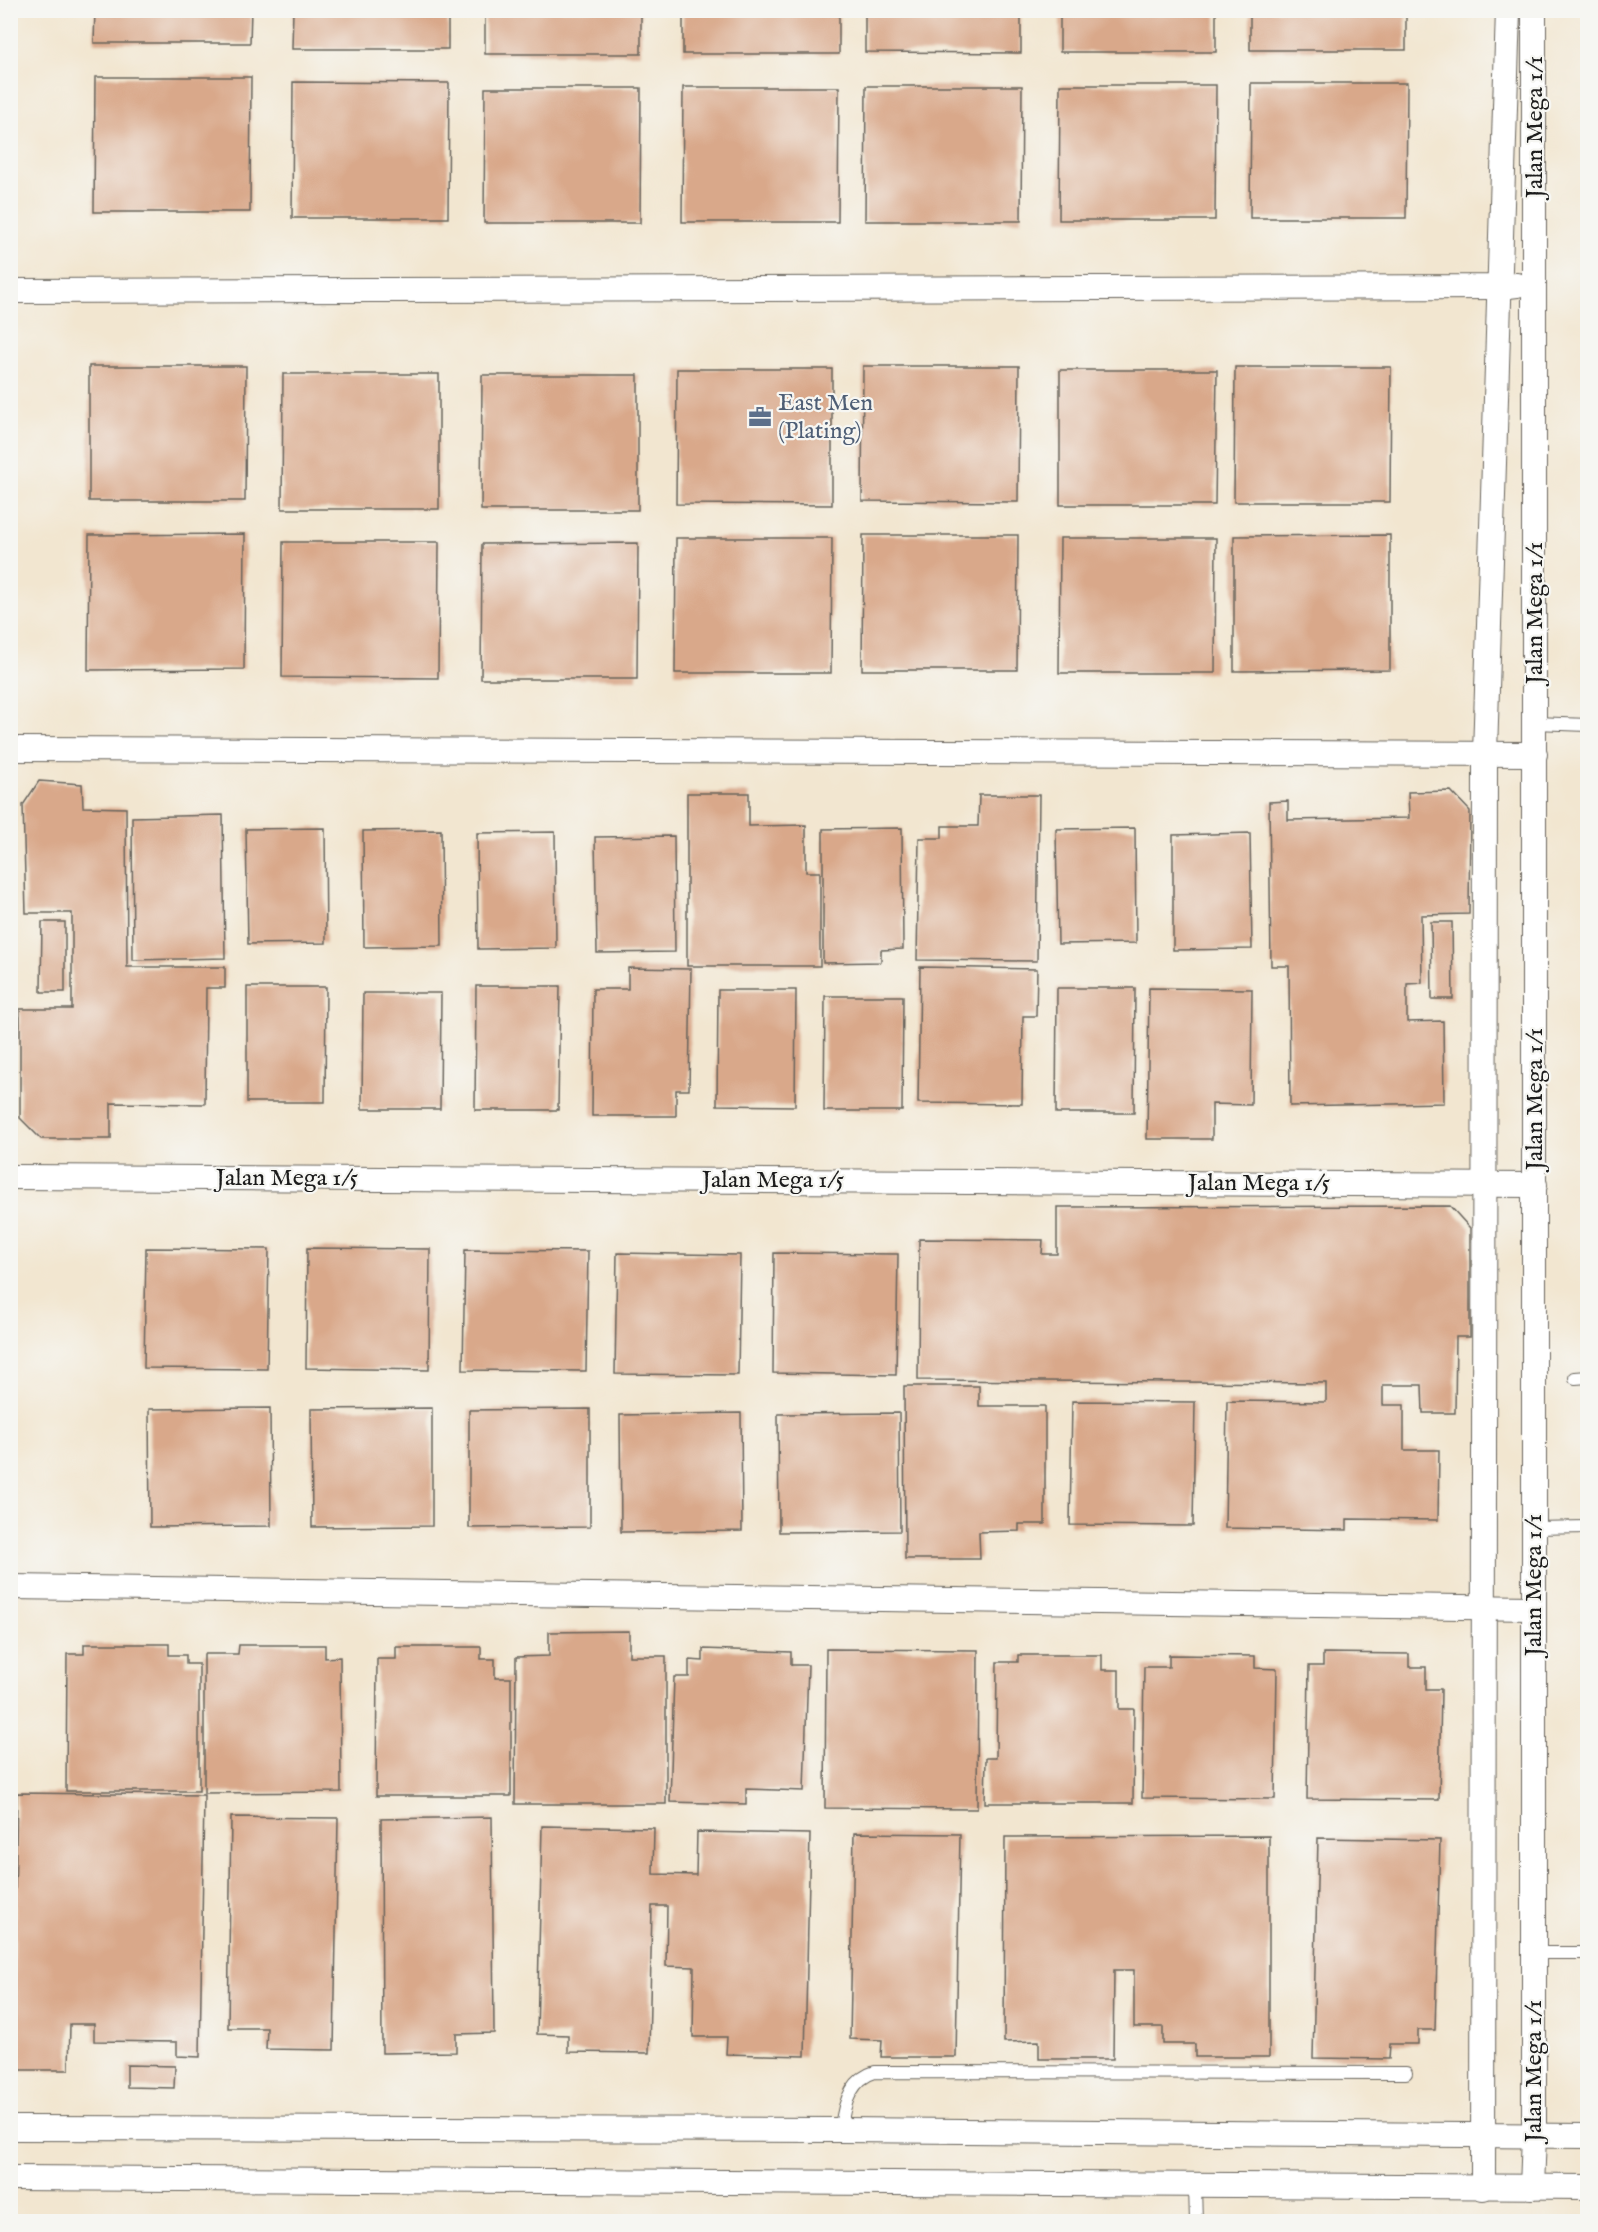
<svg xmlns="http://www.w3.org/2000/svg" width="1598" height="2232" viewBox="0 0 1598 2232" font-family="'IM FELL English',serif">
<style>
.building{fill:#d9a88a}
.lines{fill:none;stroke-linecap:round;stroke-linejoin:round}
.lane-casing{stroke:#67635b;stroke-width:14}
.street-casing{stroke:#67635b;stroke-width:26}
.lane{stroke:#fff;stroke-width:12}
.street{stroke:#fff;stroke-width:24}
.labels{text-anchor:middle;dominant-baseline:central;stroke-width:4.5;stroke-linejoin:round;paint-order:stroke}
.street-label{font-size:24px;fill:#1c1c1c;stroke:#f6f6f2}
.service-label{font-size:24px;fill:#4e5e75;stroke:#f6f6f2;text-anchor:start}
</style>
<rect width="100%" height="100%" fill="#f6f6f2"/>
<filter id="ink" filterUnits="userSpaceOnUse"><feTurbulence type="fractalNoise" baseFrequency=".0167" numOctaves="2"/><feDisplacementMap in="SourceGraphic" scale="12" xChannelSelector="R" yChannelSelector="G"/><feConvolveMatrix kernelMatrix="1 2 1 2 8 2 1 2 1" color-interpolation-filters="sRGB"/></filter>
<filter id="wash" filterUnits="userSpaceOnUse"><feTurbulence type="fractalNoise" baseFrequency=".008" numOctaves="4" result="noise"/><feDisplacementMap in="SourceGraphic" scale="24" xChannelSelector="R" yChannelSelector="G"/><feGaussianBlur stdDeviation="1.35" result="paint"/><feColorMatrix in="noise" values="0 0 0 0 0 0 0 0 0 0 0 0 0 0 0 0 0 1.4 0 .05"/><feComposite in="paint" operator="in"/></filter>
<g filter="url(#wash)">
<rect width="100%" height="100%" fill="#f2e6d0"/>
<g id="blocks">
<g class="building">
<path d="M95,10H251L250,43H94Z"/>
<path d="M293,10H448V49H292Z"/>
<rect x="485" y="10" width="156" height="44"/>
<rect x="683" y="10" width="156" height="44"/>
<path d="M865,10H1021V53L865,52Z"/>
<rect x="1060" y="10" width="156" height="42"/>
<rect x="1250" y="10" width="156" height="40"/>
<path d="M95,77H251L250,212H94Z"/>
<path d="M293,82L449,83L448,218H292Z"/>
<path d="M1251,83H1407L1406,218H1250Z"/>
<path d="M1060,85H1216L1215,220H1059Z"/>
<path d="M866,86H1022L1021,221H865Z"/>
<path d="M683,87H839L838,222H682Z"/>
<path d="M485,88H641L640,223H484Z"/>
<path d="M89,366H246L245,501H89Z"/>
<path d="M863,366H1019L1018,502L862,501Z"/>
<path d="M1235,367H1391L1390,502H1234Z"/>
<path d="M677,369H832V505L676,504Z"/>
<path d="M1060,370H1217L1215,505H1060Z"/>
<path d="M283,374H439V509H282Z"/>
<path d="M482,375H638V510H481Z"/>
<path d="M245,534L244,669L88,670L89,535Z"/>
<path d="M863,535H1018L1017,670H862Z"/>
<path d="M1390,535V670L1234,671V536Z"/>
<path d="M676,538H832L831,673H675Z"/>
<path d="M1060,538H1216L1215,673H1059Z"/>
<path d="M283,542H439L438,678L282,677Z"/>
<path d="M638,543L637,679H481L482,544Z"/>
<path d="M39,781L82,784L83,807L126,808L127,967H225V988H206L205,1104L111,1103V1139H41L20,1118V1009H72V913H26L23,805Z"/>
<path d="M1451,791L1470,811L1469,914L1421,915L1422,983L1407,984V1022L1443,1021L1444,1103L1290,1106L1289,966H1271L1269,802L1288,801V820L1409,818L1408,792Z"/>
<path d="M687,793H749V826L806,825V872H820V966H687Z"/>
<path d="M979,795H1039L1037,961L917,960L919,838H942V826H978Z"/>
<path d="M223,815L225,958L133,960L132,817Z"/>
<path d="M325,828L326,943L248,944L246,829Z"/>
<path d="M902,828L903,949L881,950V962L823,963V829Z"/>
<path d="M1135,828L1136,943L1058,944L1056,829Z"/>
<path d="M441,830L442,946L364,947L363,831Z"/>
<path d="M555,832L556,948L478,949L477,833Z"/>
<path d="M1250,833L1252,949L1173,950V835Z"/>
<path d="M674,836L675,952L597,953L595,837Z"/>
<path d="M42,922H65V992H41Z"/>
<path d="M1431,922H1452L1453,999H1432Z"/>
<path d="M920,967L1037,969L1036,1016H1023L1022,1104L918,1103Z"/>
<path d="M628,968L691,969L689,1090H676V1116H592L593,989H628Z"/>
<path d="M476,986H560L558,1110H475Z"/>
<path d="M247,987H326L325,1102H247Z"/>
<path d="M1057,988H1135L1134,1113H1056Z"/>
<path d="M1149,988L1252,989L1251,1105L1212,1104V1139H1147Z"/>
<path d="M718,990H796L795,1106L717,1105Z"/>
<path d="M363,993H441L440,1109H362Z"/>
<path d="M825,996H903L902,1111H824Z"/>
<path d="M1450,1206L1470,1228V1337H1456L1455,1413H1423L1422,1385H1383V1405H1404V1450H1439L1438,1520L1347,1519V1530L1225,1528L1227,1401L1326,1402V1383L918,1380L919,1239L1043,1240L1042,1254H1057V1207Z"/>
<path d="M146,1248L269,1249L267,1369L144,1368Z"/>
<path d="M307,1248L430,1249L429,1370L306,1368Z"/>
<path d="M465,1250L588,1251L586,1371L463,1370Z"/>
<path d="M617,1253L740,1255L738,1375L615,1374Z"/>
<path d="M774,1253L898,1254L896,1375L773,1373Z"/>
<path d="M904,1386H979V1406H1045V1524H1019V1531L979,1532L980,1559H905Z"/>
<path d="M1072,1401L1195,1402L1193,1526L1070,1525Z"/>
<path d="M270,1408L271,1526L150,1527L149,1409Z"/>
<path d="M432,1408V1526L312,1527L311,1409Z"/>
<path d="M590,1409V1527L469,1528V1410Z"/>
<path d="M741,1413L742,1531L621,1532L620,1415Z"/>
<path d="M899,1413L900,1531L779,1532L778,1414Z"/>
<path d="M629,1631V1656H666V1804H515L516,1657L549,1656V1632Z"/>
<path d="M84,1644H169V1655H186V1664H199V1791H66L67,1654H84Z"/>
<path d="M239,1645H325V1658L340,1657L341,1792L204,1793V1654H238Z"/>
<path d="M396,1647H481V1659H495V1678H511V1796H376L377,1659H396Z"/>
<path d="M703,1649L791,1652V1665H808L804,1791L746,1789V1804L670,1802L674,1677H689V1660L703,1661Z"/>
<path d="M826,1649L978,1650L977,1809L825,1808Z"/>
<path d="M1323,1653L1409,1654V1667H1426V1689H1441L1439,1800L1307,1799L1309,1666H1323Z"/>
<path d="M1018,1655H1102V1670H1119V1709H1134L1133,1803H985L986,1758H996L997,1662H1018Z"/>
<path d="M1169,1655L1255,1656V1668L1277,1669L1275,1799L1142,1798L1144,1667H1169Z"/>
<path d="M17,1793L204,1795L200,2057L177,2056V2042L94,2041V2024H70L69,2070H12Z"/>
<path d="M231,1817L338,1818L334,2050L266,2049L267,2028H228Z"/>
<path d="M492,1817L494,2033L456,2034V2052L382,2053L381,1819Z"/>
<path d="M542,1826L654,1828L653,1874L696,1875L697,1832L810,1834L805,2056L726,2054L727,2037H693L694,1967L666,1966L667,1906H652L649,2053L568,2052V2035L537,2034Z"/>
<path d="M854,1833L960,1834L956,2057H881L882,2040L850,2039Z"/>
<path d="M1269,1836V2057H1195V2044H1163V2027H1134V1970H1114L1113,2059H1039V2041L1004,2042L1005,1837Z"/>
<path d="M1318,1838L1440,1840L1435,2030H1418V2044H1390L1389,2059L1313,2058Z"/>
<path d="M127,2065L175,2066L174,2088L127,2087Z"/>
</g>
</g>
</g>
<g filter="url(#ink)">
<use href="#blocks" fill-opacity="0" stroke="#67635b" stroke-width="1.5"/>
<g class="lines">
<g class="lane-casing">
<g id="lane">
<path d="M1535,723L1588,725"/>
<path d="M1575,1378L1588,1377"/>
<path d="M1534,1528L1588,1527"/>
<path d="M1534,1953H1588"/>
<path d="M841,2130C843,2106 850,2079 875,2072L1406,2073"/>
<path d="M1195,2186L1196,2222"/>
</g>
</g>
<g class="street-casing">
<g id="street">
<path d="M10,291L1500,287L1517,285"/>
<path d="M10,749L1535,754"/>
<path d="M10,1177L1535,1185"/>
<path d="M10,1587L1534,1608"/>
<path d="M10,2128L841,2130L1588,2136"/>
<path d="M10,2178L1588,2187"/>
<path d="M1532,2187L1534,2136V10"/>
<path d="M1483,2188L1485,754L1508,10"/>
</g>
</g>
<use href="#lane" class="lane"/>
<use href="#street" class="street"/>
</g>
</g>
<defs>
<g id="office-bare" transform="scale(1.8)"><path d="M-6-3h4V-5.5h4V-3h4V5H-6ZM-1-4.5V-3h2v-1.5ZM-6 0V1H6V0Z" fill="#5c6f8a" stroke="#f6f6f2" stroke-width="2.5" paint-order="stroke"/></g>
</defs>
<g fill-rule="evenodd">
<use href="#office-bare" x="760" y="417"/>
</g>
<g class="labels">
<g class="street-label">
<text transform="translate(1535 127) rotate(-90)">Jalan Mega 1/1</text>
<text transform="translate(1535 613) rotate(-90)">Jalan Mega 1/1</text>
<text transform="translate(1535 1099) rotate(-90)">Jalan Mega 1/1</text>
<text x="287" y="1178">Jalan Mega 1/5</text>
<text x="773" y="1180">Jalan Mega 1/5</text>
<text x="1259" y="1183">Jalan Mega 1/5</text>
<text transform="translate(1534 1585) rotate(-90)">Jalan Mega 1/1</text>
<text transform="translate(1534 2071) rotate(-90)">Jalan Mega 1/1</text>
</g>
<g class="service-label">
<text x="778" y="403">East Men<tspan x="778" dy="28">(Plating)</tspan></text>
</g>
</g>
<rect width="1598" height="2232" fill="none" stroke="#f6f6f2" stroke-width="36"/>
</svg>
